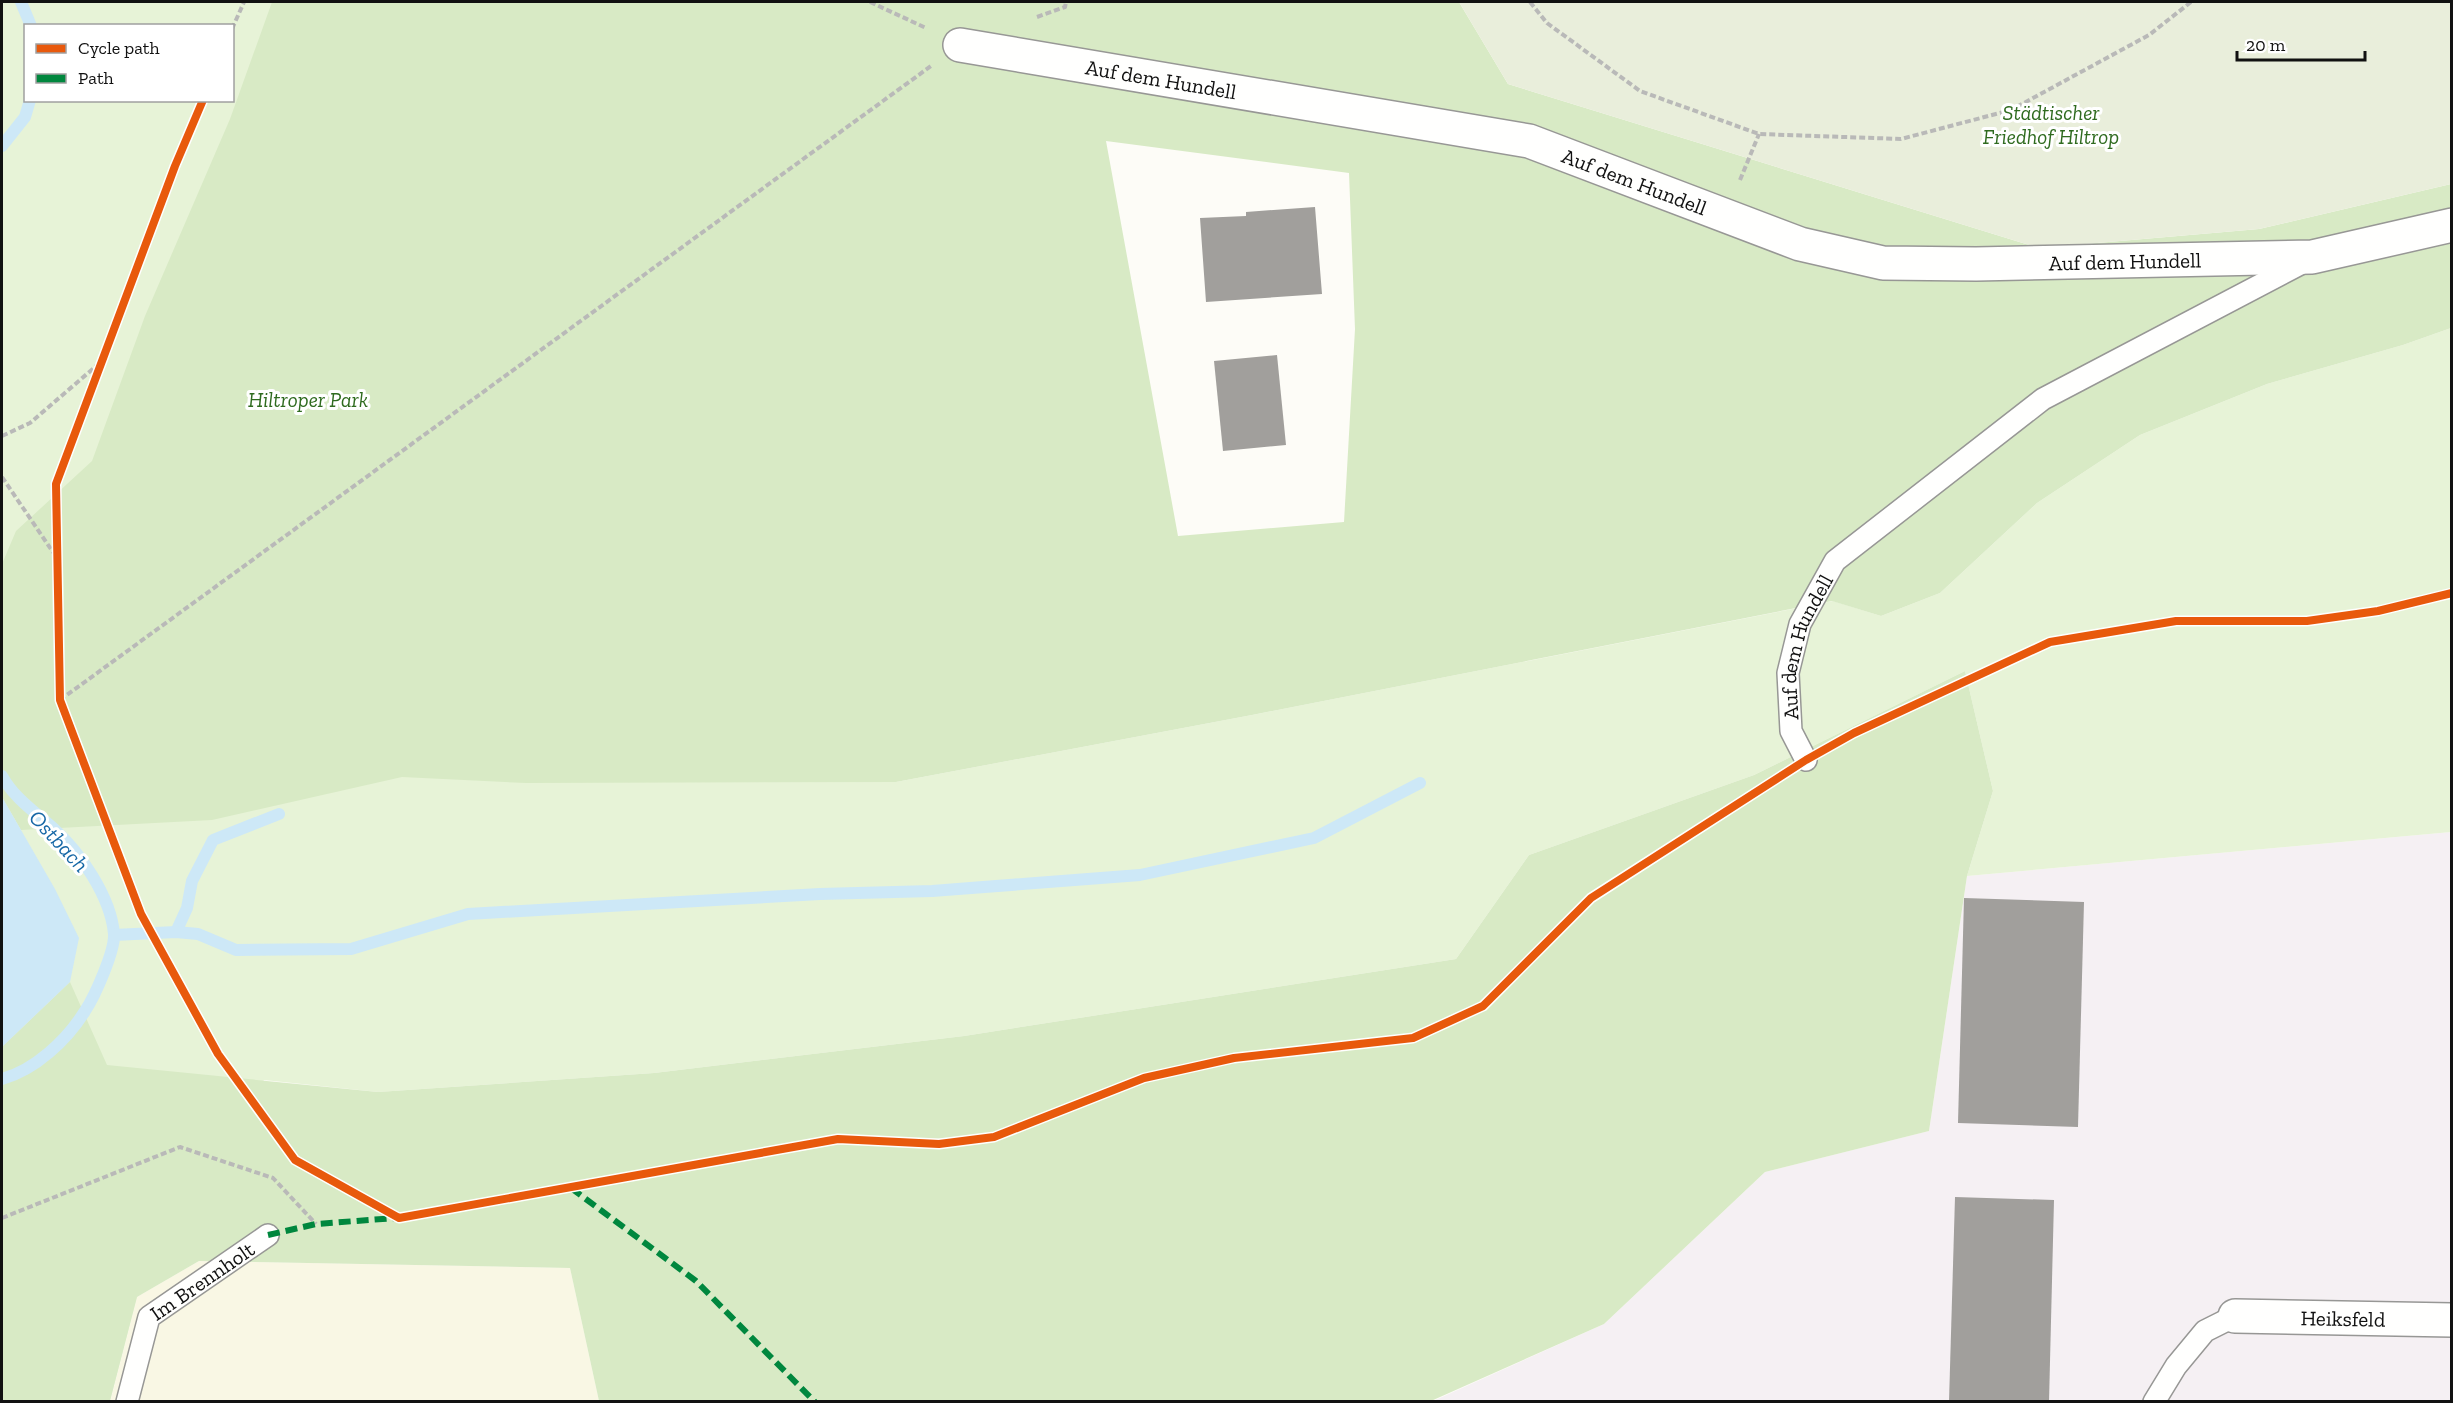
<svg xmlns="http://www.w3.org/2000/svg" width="2453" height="1403" viewBox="0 0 2453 1403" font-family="'Zilla Slab',serif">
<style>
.industrial{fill:#f5f0f3}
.farmland{fill:#f9f7e4}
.green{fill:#e7f3d7;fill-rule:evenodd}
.forest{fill:#d8eac5;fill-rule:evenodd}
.cemetery{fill:#e9eedb}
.water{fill:#cde8f7}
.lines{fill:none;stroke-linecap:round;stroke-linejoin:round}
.stream{stroke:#cde8f7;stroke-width:12}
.building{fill:#a19f9c}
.service-casing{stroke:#979795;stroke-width:24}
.minor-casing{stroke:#979795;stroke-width:36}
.path{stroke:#b9b9b8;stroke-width:4;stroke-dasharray:6 3;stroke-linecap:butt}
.service{stroke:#fffffe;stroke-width:21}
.minor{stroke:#fffffe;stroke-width:33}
.quiet{stroke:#00873e;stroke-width:6;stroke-dasharray:12 6;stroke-linecap:butt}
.cycleway-casing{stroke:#fff;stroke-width:11}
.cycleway{stroke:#e8590c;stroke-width:8}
.labels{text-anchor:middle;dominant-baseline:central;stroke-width:6;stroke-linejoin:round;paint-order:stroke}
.street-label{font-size:21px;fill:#111;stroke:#fff}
.park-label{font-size:21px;font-style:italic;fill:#2f6b1f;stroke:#fff}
.water-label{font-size:22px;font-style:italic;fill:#1768a6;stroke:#fff}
</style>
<rect width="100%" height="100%" fill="#fdfcf7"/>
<path class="industrial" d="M2451,832V1401L1431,1402L1604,1324L1765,1172L1929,1131L1967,876Z"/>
<path class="farmland" d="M199,1261L570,1268L599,1401L110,1402L137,1297Z"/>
<path class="green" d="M2,2H898L896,782L1252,715L1833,601L1881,616L1940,593L2037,503L2140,435L2267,384L2403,345L2451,328V832L1967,876L1993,791L1965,671L1754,775L1529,855L1456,959L964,1036L654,1073L378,1092L264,1080L137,1297L110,1401H2ZM26,26H232V100H26Z"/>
<g class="forest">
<path d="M272,2H1459L1508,84L2039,248L2259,229L2451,184V328L2403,345L2267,384L2140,435L2037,503L1940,593L1881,616L1832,601L1252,715L896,782L526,783L402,777L212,820L21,830L2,797V564L16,531L92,461L145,316L230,119ZM1106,141L1349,173L1355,329L1344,522L1178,536Z"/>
<path d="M1965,671L1993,791L1967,876L1929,1131L1765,1172L1604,1324L1431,1401H599L570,1268L199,1261L137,1297L110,1401L2,1402V1047L70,982L107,1065L378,1092L654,1073L964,1036L1456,959L1529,855L1754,775Z"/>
</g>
<path class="cemetery" d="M1459,2H2451V184L2259,229L2039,248L1508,84Z"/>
<path class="water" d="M2,797L55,889L79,938L70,982L2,1047Z"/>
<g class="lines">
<g class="stream">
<path d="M21,2L31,26"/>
<path d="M2,146L25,117L30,100"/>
<path d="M2,776C14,798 35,812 53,828C80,852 111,897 114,934C115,951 95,996 85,1011C67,1040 35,1070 2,1079"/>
<path d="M176,932L187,908L192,881L213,840L279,814"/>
<path d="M114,935L176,932L198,934L236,950L351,949L468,914L820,894L932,891L1140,875L1314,838L1420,783"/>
</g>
</g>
<g class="building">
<path d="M1315,207L1322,294L1206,302L1200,218L1246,216V212Z"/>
<path d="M1277,355L1286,445L1223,451L1214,361Z"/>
<path d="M1964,898L2084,902L2078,1127L1958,1123Z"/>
<path d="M1955,1197L2054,1200L2049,1402H1949Z"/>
</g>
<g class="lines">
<g class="service-casing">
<g id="service">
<path id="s1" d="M1806,760L1791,731L1788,673L1800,624L1835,561L2043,399L2304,262"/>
<path id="s2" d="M127,1402L149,1317L268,1235"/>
<path d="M2154,1402L2176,1366L2205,1331L2235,1316"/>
</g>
</g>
<g class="minor-casing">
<g id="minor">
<path id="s3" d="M960,45L1529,141L1800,244L1883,263L1976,264L2312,257L2452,225"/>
<path id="s4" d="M2235,1316L2452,1320"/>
</g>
</g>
<g class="path">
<path d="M870,2L926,28"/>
<path d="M1530,2L1547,23L1640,91L1759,134L1901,139L2011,110L2149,35L2191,2"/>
<path d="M1037,17L1065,7L1066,2"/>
<path d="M232,29L244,2"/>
<path d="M203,100L175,166L56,484L60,700L141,914L218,1054L295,1160L399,1218"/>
<path d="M1740,180L1759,134"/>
<path d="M2,436L30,423L102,361"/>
<path d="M2,477L57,558"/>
<path d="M60,700L931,66"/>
<path d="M2,1218L180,1147L273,1178L316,1224"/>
</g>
<use href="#service" class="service"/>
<use href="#minor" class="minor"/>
<g class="quiet">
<path d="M571,1188L696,1281L815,1402"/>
<path d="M268,1235L316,1224L395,1218"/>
</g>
<g class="cycleway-casing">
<path id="cycleway" d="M203,100L175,166L56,484L60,700L141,914L218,1054L295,1160L399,1218L838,1139L939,1144L994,1137L1144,1078L1234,1058L1413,1038L1483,1006L1591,898L1806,760L1854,733L2050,642L2176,621H2307L2378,611L2452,593"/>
</g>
<use href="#cycleway" class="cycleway"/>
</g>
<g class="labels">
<g class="street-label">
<text stroke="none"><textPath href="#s3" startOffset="204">Auf dem Hundell</textPath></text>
<text stroke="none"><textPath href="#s3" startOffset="690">Auf dem Hundell</textPath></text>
<text stroke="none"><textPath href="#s3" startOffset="1194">Auf dem Hundell</textPath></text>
<text stroke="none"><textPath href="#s1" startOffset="120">Auf dem Hundell</textPath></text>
<text stroke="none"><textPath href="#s2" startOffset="152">Im Brennholt</textPath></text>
<text stroke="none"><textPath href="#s4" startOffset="108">Heiksfeld</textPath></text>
</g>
<g class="park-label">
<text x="2051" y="112">Städtischer<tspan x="2051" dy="24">Friedhof Hiltrop</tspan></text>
<text x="308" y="399">Hiltroper Park</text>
</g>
<g class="water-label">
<text transform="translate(59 841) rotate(47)">Ostbach</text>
</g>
</g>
<rect width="2453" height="1403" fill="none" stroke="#111111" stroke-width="6"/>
<rect x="24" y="24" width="210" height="78" fill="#ffffff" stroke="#a0a0a0" stroke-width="1.5"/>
<rect x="36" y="44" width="30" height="9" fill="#e8590c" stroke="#a0a0a0" stroke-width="1.5"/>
<text x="78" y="54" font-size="18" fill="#111111">Cycle path</text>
<rect x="36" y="74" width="30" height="9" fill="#00873e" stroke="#a0a0a0" stroke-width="1.5"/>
<text x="78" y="84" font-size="18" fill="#111111">Path</text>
<path d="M2237 51v9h128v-9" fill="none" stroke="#111111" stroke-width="3"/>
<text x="2246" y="51" font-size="18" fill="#111111" stroke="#ffffff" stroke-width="4.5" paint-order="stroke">20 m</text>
</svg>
